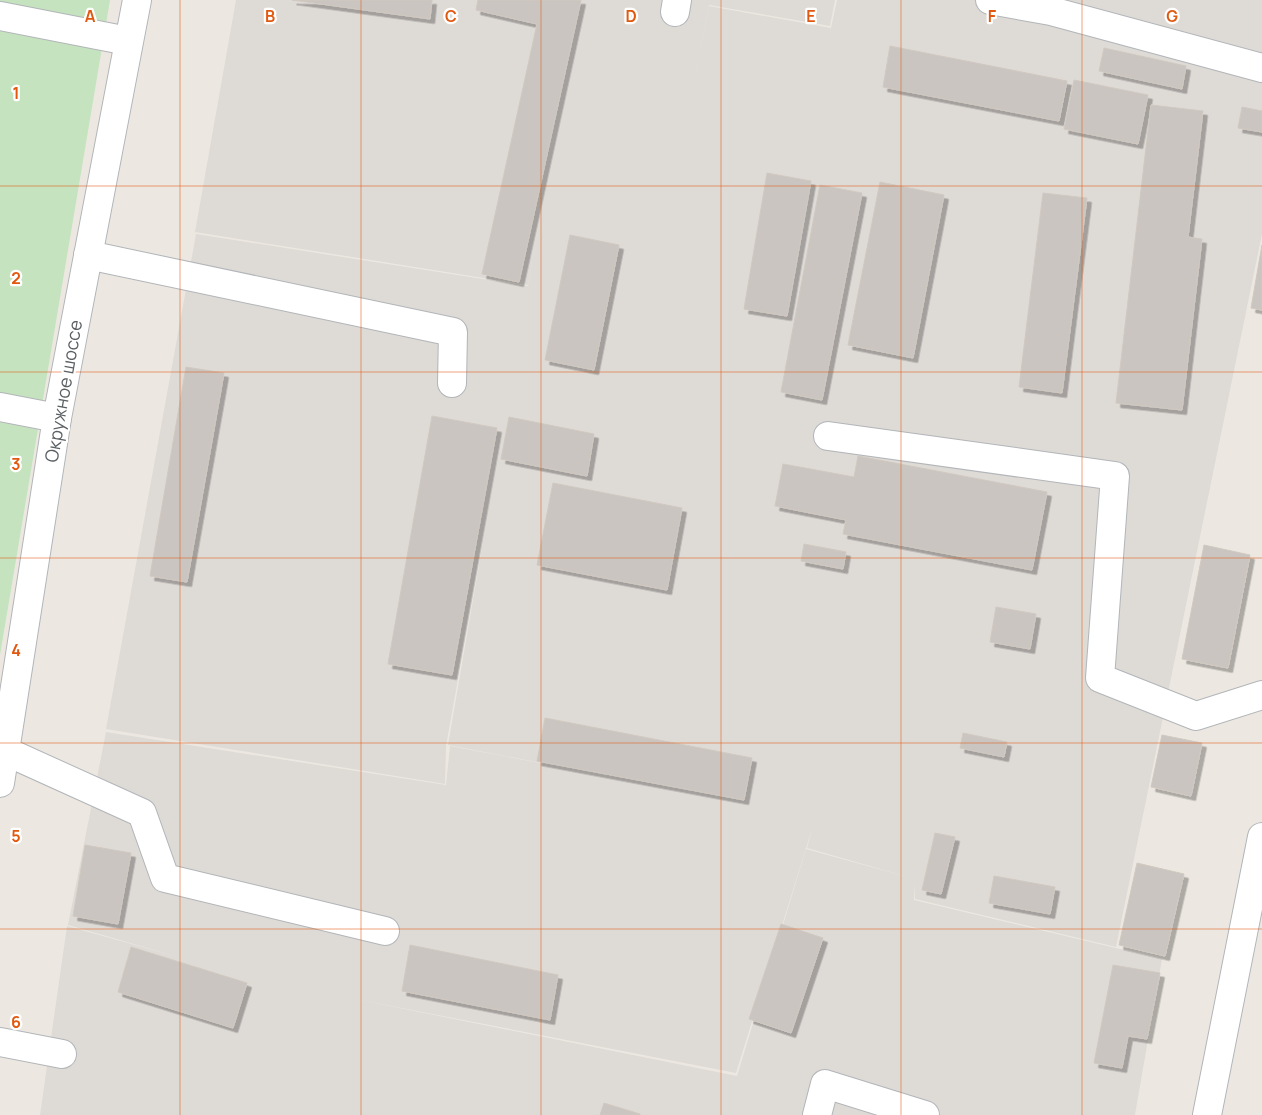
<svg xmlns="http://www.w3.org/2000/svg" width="1262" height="1115" viewBox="0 0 1262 1115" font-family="Manrope,sans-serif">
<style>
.industrial{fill:#dedad6;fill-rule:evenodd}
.green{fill:#c5e3be}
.building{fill:#cac5c1;stroke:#d1c9c0;filter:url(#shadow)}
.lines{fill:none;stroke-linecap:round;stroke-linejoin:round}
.minor-casing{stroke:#b2b5b9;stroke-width:30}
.minor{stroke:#fff;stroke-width:28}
.grid{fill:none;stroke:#e15910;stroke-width:1;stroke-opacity:0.55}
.labels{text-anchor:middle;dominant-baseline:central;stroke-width:4.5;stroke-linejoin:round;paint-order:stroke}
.street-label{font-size:18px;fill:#5a5f62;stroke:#fff}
.grid-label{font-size:16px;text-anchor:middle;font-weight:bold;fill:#e15910;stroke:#fff;stroke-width:4.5;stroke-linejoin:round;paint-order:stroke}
</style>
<defs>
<filter id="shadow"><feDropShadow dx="4.5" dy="4.5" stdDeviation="0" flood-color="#0004"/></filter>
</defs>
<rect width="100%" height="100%" fill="#ece8e1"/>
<path class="industrial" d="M236,0H835L830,26L709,5L691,97L709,6L831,28L837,0H1262V234L1116,947L915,899L914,884V900L1162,959L1135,1115H40L67,926L182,958L68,925L106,732L446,785L450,746L635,781L448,745L487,518L446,746L445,784L106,729L196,234L528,286L541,209L528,285L195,232ZM812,829L807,848L915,879L806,849L737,1076L350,998L736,1073Z"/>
<path class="green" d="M0,0H110L0,655Z"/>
<g class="building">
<path d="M292,0H432L430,19Z"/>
<path d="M478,0H581L519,282L482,274L537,24L476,10Z"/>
<path d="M890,46L1067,81L1059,121L883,87Z"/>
<path d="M1104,48L1186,66L1182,89L1099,71Z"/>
<path d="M1074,80L1148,95L1138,144L1064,129Z"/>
<path d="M1151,105L1203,111L1188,237L1202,239L1182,410L1116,403Z"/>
<path d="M1242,107L1262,111V132L1238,128Z"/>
<path d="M767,173L811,181L787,316L744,309Z"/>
<path d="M880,182L944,195L913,358L848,345Z"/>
<path d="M820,185L862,193L822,400L781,392Z"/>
<path d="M1043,193L1087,198L1062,393L1019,387Z"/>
<path d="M570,235L619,245L594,370L545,360Z"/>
<path d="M1262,245V310L1251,308Z"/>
<path d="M186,367L224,373L187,582L150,576Z"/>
<path d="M432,416L497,428L452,675L388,664Z"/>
<path d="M509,417L594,434L587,476L501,459Z"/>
<path d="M858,456L1047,492L1032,570L843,534L846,520L775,506L783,464L854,477Z"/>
<path d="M553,483L682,508L667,590L537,565Z"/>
<path d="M804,544L846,552L843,569L801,561Z"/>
<path d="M1204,545L1250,555L1228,668L1182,659Z"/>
<path d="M996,607L1036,614L1030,649L990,642Z"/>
<path d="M545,718L752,758L744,800L537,761Z"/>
<path d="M963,733L1007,742L1004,757L960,748Z"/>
<path d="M1162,735L1202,743L1191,796L1151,787Z"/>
<path d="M935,833L955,837L941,894L922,890Z"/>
<path d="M85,845L131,853L118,924L73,916Z"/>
<path d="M1137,863L1184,874L1165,956L1119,945Z"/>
<path d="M994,876L1055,887L1050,914L989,903Z"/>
<path d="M781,924L823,938L791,1033L749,1019Z"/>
<path d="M410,945L558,975L550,1020L402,991Z"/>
<path d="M131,947L247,983L233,1028L118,992Z"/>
<path d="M1113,965L1160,973L1147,1039L1128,1036L1122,1068L1094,1063Z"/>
<path d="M604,1103L640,1114V1115H600Z"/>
</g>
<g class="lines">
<g class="minor-casing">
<g id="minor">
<path d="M990,0L1051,11L1262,68"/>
<path d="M675,12L677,0"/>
<path d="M0,16L128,41"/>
<path d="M88,255L453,332L452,383"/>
<path d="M0,407L57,418"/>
<path d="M828,436L1115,476L1100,678L1196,716L1262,695"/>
<path d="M5,751L142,813L165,878L385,931"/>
<path d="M0,783L57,418L137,0"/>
<path d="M0,1042L62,1054"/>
<path d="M817,1115L825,1084L925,1115"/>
<path d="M1207,1115L1262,837"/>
</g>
</g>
<use href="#minor" class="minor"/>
</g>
<path class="grid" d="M180,0V1115M361,0V1115M541,0V1115M721,0V1115M901,0V1115M1082,0V1115M0,186H1262M0,372H1262M0,558H1262M0,743H1262M0,929H1262"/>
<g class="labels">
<g class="street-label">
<text transform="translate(63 391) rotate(-80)">Окружное шоссе</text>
</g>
</g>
<g class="grid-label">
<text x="90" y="22">A</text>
<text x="270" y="22">B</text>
<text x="451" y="22">C</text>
<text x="631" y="22">D</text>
<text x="811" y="22">E</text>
<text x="992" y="22">F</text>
<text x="1172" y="22">G</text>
<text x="16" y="99">1</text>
<text x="16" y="284">2</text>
<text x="16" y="470">3</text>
<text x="16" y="656">4</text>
<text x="16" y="842">5</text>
<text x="16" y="1028">6</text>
</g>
</svg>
